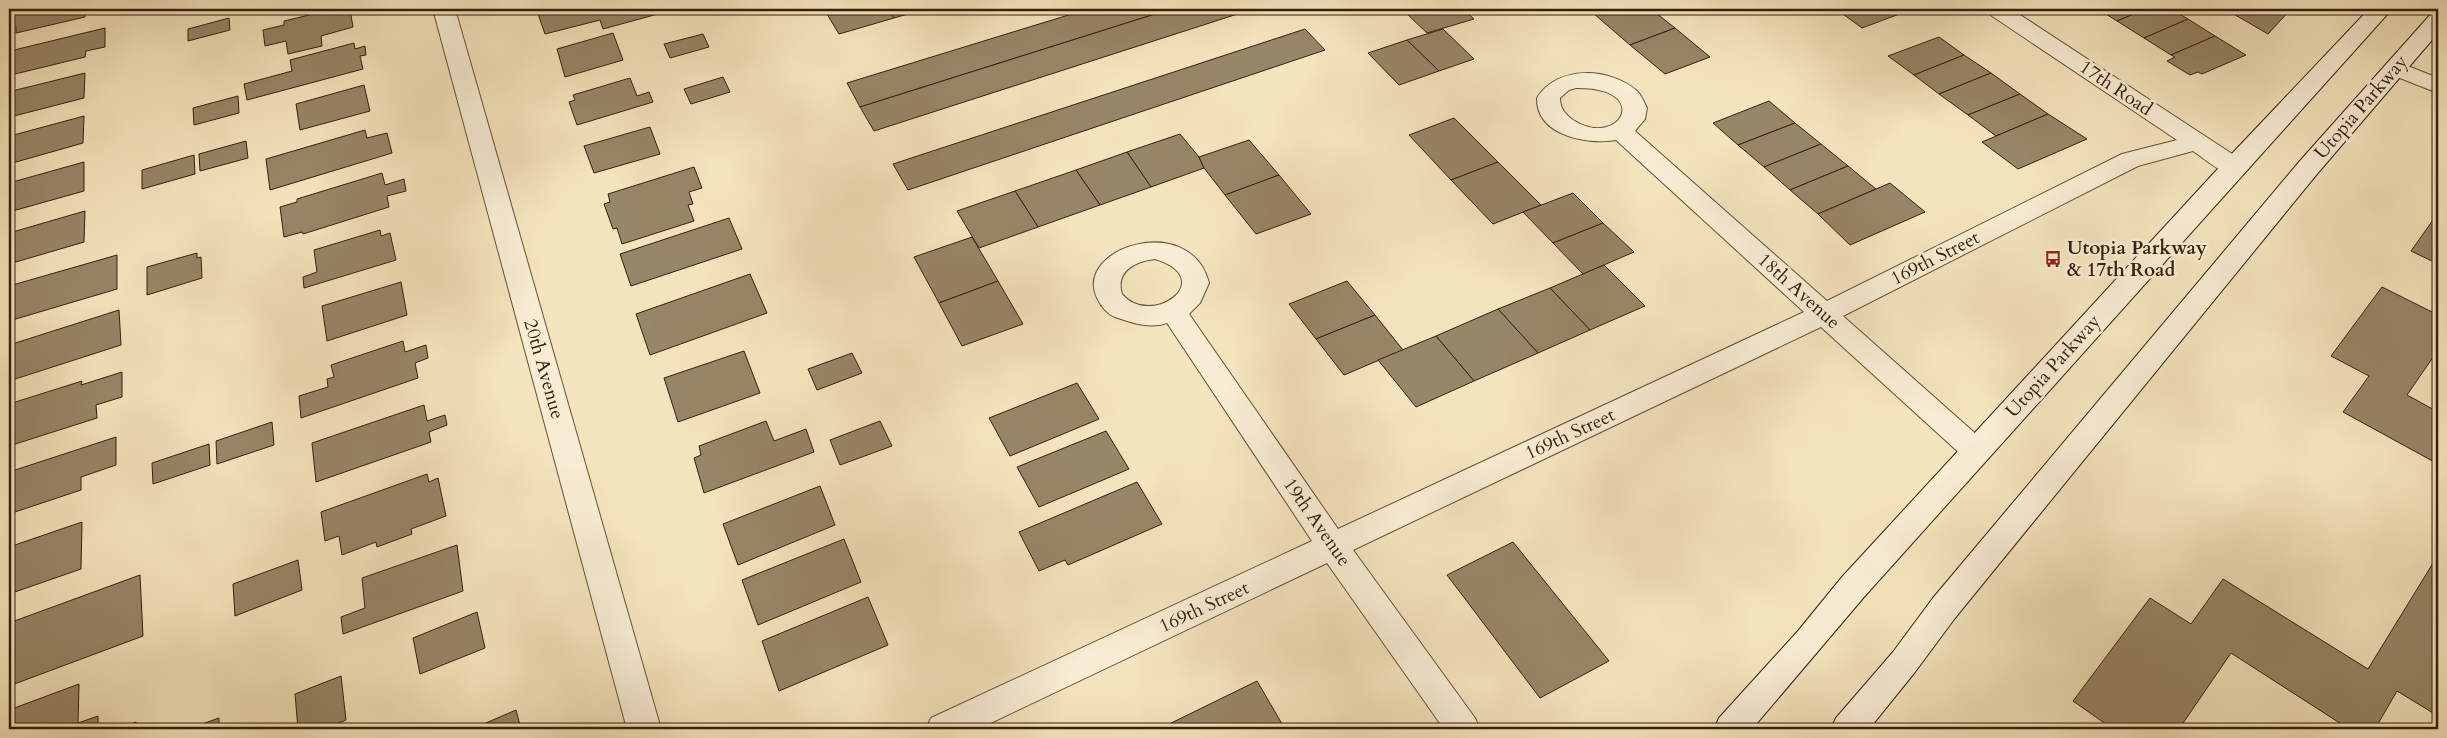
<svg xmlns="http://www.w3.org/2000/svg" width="2447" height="738" viewBox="0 0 2447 738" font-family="Cardo,serif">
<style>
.building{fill:#978667;stroke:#322109}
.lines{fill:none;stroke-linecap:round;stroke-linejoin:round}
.street-casing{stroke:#625236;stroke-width:2}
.secondary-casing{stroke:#322109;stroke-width:2}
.street{fill:#f8edd4;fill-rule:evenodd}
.secondary{fill:#f8edd4;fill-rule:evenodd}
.labels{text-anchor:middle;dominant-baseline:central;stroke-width:5;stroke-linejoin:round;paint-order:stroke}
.street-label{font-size:19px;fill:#322109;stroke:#f8edd4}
.poi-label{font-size:19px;font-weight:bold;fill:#322109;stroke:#f8edd4;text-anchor:start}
</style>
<rect width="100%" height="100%" fill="#f4e4bd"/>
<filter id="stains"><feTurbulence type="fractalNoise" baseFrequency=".004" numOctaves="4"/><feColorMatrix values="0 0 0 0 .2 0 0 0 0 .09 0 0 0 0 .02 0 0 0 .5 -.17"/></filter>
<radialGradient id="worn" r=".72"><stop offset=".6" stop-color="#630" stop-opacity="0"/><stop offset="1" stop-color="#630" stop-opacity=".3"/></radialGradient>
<g class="building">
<path d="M27,9H85V17L16,33V27L9,28V13Z"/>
<path d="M334,9H350L353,27L321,36L322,46L288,54L286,41L265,46L263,30L284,25V21Z"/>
<path d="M543,9H676L603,29L600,20L545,34L538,14L545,12Z"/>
<path d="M824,9H888L894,18L839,34Z"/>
<path d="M888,9H925L894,18Z"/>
<path d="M1088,9H1171L860,107L847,83Z"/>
<path d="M1171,9H1253L874,131L860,107Z"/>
<path d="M1413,9H1463L1474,19L1427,33L1405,12Z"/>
<path d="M1604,9H1651L1675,28L1630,45L1593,13Z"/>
<path d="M1836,9H1897L1902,13L1862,28Z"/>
<path d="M2098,9H2146L2117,21Z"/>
<path d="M2146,9H2171L2188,19L2144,38L2117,21Z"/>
<path d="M2225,9H2291L2268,34Z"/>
<path d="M229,18L230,30L188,41V29Z"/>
<path d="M2188,19L2215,36L2171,55L2144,38Z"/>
<path d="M105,28V47L86,51L85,57L11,75L12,68L9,69V61L13,60L14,50Z"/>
<path d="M1675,28L1710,57L1665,74L1630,45Z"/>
<path d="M1305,29L1325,50L908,190L893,164Z"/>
<path d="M1443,29L1474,59L1439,71L1407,40Z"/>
<path d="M613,33L623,60L565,77L557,49Z"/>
<path d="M703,34L709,47L670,58L664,44Z"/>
<path d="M2215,36L2246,55L2202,74L2198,72L2190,75L2167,61L2175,57L2171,55Z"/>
<path d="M1939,37L1964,55L1914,75L1888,56Z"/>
<path d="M1407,40L1439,71L1399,85L1368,53Z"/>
<path d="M354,43L355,49L365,46L366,55L360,56L363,69L247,100L244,84L292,71L290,60Z"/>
<path d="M1964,55L1991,73L1939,94L1914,75Z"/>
<path d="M85,73L84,98L10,117L12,91Z"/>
<path d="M1991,73L2020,94L1968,115L1939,94Z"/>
<path d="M723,77L730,92L691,104L684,89Z"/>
<path d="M630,78L637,96L649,92L653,102L577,125L569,102L575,100L573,95Z"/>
<path d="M364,85L370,111L300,130L296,104Z"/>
<path d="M2020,94L2048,114L1996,136L1968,115Z"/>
<path d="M238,96L239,113L194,125L193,108Z"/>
<path d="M1769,101L1795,123L1738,145L1713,123Z"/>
<path d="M2048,114L2087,139L2018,169L1982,142Z"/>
<path d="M84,116L83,143L9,164L10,136Z"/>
<path d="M1454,118L1498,162L1451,180L1409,135Z"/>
<path d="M1795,123L1821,144L1764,167L1738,145Z"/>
<path d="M650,127L660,154L594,173L584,146Z"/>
<path d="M365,130L367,138L387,133L392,153L270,190L266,159Z"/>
<path d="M1180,134L1199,157L1204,168L1151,187L1127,152Z"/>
<path d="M1249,140L1279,175L1225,195L1204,168L1199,157Z"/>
<path d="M246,141L248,158L200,171L199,154Z"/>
<path d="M1821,144L1848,166L1790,190L1764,167Z"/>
<path d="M1127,152L1151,187L1100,205L1076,170Z"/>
<path d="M194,155L195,174L142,189V170Z"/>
<path d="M84,162V191L9,212V183Z"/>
<path d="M1498,162L1541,205L1493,224L1451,180Z"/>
<path d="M1848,166L1876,189L1818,214L1790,190Z"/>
<path d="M694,167L702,188L689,192L693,204L688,205L694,221L622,244L617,228L613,229L604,204L610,202L608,194Z"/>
<path d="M1076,170L1100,205L1038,227L1015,191Z"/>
<path d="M382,173L385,185L404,179L406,191L387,196L389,207L303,234L302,232L284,237L280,207L297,202V199Z"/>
<path d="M1279,175L1311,214L1256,234L1225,195Z"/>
<path d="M1890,183L1925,212L1850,245L1818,214Z"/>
<path d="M1015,191L1038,227L979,248L957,211Z"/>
<path d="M1573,193L1603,223L1553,243L1523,212Z"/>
<path d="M85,211L84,242L9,264V233Z"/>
<path d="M2438,213V264L2411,251Z"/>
<path d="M729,218L742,249L631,286L620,254Z"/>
<path d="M1603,223L1634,252L1583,274L1553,243Z"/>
<path d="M380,230L381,236L390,233L396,260L304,288L303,277L317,272L314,250Z"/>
<path d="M972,237L998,281L939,303L914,257Z"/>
<path d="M197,253V258L201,257L202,278L147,295V267Z"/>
<path d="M117,255V289L9,321V286Z"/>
<path d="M1604,265L1645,306L1590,330L1550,288Z"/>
<path d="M750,274L767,313L650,355L636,314Z"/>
<path d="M998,281L1023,324L962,346L939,303Z"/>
<path d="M1347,281L1375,315L1316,339L1289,304Z"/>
<path d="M401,282L407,315L327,341L322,306Z"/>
<path d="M2382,287L2438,315V350L2407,395L2438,412V464L2343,412L2369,376L2331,356Z"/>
<path d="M1550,288L1590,330L1538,353L1498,309Z"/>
<path d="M1498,309L1538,353L1474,381L1436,336Z"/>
<path d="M119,310L121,345L9,381V345Z"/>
<path d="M1375,315L1403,350L1344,375L1316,339Z"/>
<path d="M1436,336L1474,381L1416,407L1378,360Z"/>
<path d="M403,341L405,352L426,345L428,358L415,363L418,378L301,418L299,396L328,387L327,379L334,377L331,365Z"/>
<path d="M744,351L760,393L678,422L664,378Z"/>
<path d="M852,353L862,373L817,390L808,369Z"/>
<path d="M122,372V397L96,405L97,418L9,446V404L82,381L81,385Z"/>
<path d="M1077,383L1099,419L1010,456L989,418Z"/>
<path d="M424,405L427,421L445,415L447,425L429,432L431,442L316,482L312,443Z"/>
<path d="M766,421L774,441L806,429L814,452L704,493L694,458L701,455L699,446Z"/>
<path d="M880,421L892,446L840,465L830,440Z"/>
<path d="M272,422L274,445L217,464L216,441Z"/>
<path d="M1106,431L1129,469L1039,507L1017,467Z"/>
<path d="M116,437V465L81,477V490L9,514V472Z"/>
<path d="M209,444L210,465L153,484L152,463Z"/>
<path d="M427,474L429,482L438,478L446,516L411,529L412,534L377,547L376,542L342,555L339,536L325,541L321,512Z"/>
<path d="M1137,482L1162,524L1068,565L1065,560L1039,571L1019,532Z"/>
<path d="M820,486L835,525L738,565L723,524Z"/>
<path d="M82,522L81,569L9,594V547Z"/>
<path d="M844,539L861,582L758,625L742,580Z"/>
<path d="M1513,542L1609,661L1540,698L1447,575Z"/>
<path d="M457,545L463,591L343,634L341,617L365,608L362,578Z"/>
<path d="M2438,555V716L2397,691L2375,729H2349L2231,653L2179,729H2113L2073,701L2150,598L2191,624L2223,579L2368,669Z"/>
<path d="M298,560L302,590L235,616L233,584Z"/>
<path d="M140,575L143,636L9,686V623Z"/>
<path d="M868,597L888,645L779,691L762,641Z"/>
<path d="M477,612L485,648L420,674L413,638Z"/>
<path d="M341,676L346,720L324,729H298L295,694Z"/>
<path d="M1257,681L1285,729H1159Z"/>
<path d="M79,684L78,723L98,716V729H9V710Z"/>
<path d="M516,710L521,729H472Z"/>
<path d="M219,718V729H188Z"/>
<path d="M136,722V729H118Z"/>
</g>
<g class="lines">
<g class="street-casing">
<g id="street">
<path d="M433,9H455L661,729H627Z"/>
<path d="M1986,9H2011L2243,161L2246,167L2243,173C2224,178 2208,161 2193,151L2138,166L1843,316L1986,443L1990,451L1986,459L1976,463L1966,459L1821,327L1353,550L1475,718L1480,729H1444L1327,563L978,729H926L931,718L1312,541L1167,323C1150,329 1132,323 1115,317C1107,314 1101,306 1097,298C1073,247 1191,211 1209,283L1200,303L1189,314L1338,529L1804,312L1616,140C1588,145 1536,136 1537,98C1557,65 1610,67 1637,91C1642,96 1644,102 1647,108L1645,119L1635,131L1827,301L2122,154L2177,140L1989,14ZM1576,88C1654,87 1620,150 1573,120C1565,114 1560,108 1560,98L1569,90ZM1155,259C1220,279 1151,329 1122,294C1115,271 1136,261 1155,259Z"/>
<path d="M2395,61L2438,78V93L2387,73L2384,68L2387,63Z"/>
</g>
</g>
<g class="secondary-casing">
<g id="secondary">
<path d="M2369,9H2392L1864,597L1752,729H1714L1719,718L1798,631L1842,577L2225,161Z"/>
<path d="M2438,14V33L2317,174L1955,618L1915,672L1869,729H1831L1836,718L1893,652L1933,598L2299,162L2430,15Z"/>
</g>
</g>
<use href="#street" class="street"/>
<use href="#secondary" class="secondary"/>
</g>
<defs>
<g id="bus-bare" transform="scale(1.35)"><path d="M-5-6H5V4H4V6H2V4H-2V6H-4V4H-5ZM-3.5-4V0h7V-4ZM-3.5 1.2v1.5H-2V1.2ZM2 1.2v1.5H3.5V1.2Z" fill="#8f2418" stroke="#f8edd4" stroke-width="2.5" paint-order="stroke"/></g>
</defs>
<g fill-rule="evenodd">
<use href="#bus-bare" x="2053" y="259"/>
</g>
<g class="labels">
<g class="street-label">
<text transform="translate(2116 88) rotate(34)">17th Road</text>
<text transform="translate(2361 107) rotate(-49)">Utopia Parkway</text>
<text transform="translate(1935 258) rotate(-27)">169th Street</text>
<text transform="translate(1799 291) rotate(42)">18th Avenue</text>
<text transform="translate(2053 366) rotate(-48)">Utopia Parkway</text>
<text transform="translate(544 369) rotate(74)">20th Avenue</text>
<text transform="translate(1570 434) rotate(-25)">169th Street</text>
<text transform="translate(1317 522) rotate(55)">19th Avenue</text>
<text transform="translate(1204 607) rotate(-25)">169th Street</text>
</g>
<g class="poi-label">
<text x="2067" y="248">Utopia Parkway<tspan x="2067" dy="22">&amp; 17th Road</tspan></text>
</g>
</g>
<rect width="2447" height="738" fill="none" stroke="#f4e4bd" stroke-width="30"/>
<rect x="10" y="10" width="2427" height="718" fill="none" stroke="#322109" stroke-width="2.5"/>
<rect x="15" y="15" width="2417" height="708" fill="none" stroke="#322109"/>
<rect width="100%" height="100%" filter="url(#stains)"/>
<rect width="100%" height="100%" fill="url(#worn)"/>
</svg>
